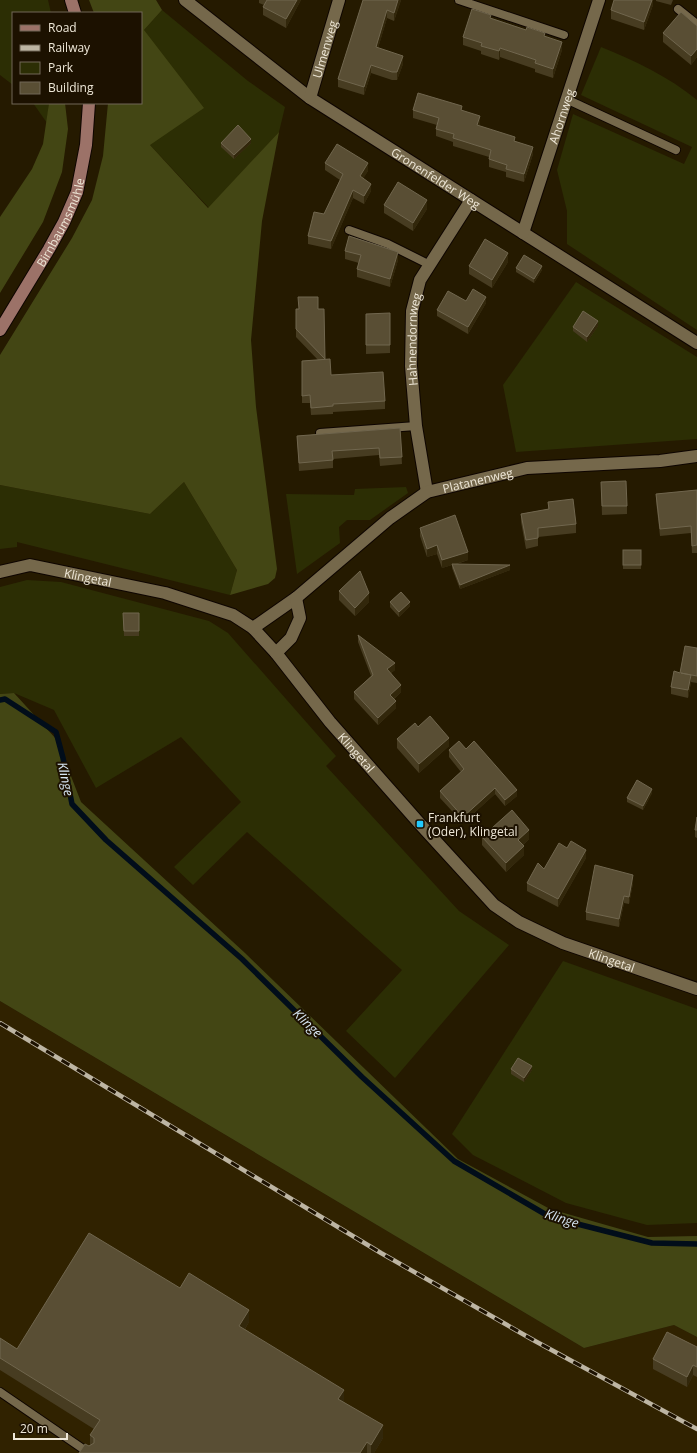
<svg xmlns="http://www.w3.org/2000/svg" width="697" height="1453" viewBox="0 0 697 1453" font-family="'Open Sans',sans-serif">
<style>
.built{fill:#302200}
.green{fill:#2c2e04}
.forest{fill:#434614}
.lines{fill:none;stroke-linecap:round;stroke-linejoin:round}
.stream{stroke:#010d1a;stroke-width:5.5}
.lane-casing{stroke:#0e0500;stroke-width:10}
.street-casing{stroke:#0e0500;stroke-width:14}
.secondary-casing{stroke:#0e0500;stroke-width:14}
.lane{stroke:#75684b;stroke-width:8}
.street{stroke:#75684b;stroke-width:12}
.secondary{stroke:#9c7268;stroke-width:12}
.rail-casing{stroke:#bdb5a3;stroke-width:4.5}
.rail{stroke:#1c1100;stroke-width:3;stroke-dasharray:9;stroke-linecap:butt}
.wall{fill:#473c21}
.shaded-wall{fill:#32270b}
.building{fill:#594e34;stroke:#70664e}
.poi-dot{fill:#22c9fd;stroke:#1c1100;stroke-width:1.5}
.labels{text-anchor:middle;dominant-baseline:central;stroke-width:4;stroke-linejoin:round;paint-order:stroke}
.street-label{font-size:12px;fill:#eee7d7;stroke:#1c1100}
.poi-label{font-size:12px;fill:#eee7d7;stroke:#1c1100;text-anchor:start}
.water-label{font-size:13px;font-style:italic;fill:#d6e5f2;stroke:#1c1100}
</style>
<rect width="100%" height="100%" fill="#251a00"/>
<path class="built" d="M0,1001L584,1348L674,1325L697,1337V1453H0Z"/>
<g class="green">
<path d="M0,0H48L51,13H13V85L0,75Z"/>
<path d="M162,10L248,81L285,107L279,132L209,208L150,145L144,30Z"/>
<path d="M601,47C635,61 668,76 697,100V330L567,244V211L557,170L573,114L684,164L692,147L581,95Z"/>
<path d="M33,103H49L47,123Z"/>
<path d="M576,282L697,357V439L516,452L503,385Z"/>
<path d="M184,482L237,570L230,595L17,542V547L0,549V485L150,514Z"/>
<path d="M406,487L408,493L370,520H347L339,527L340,543L297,574L286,494L354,495L355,489Z"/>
<path d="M27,580L61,582L209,621L228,633L336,756L326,766L459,911L509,945L395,1078L346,1031L402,970L247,832L193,885L174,867L241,802L181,737L96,788L54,710L14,693L0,694V587Z"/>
<path d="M563,961L697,1009V1223L647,1225L566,1203L473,1155L452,1134Z"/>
</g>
<g class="forest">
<path d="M89,0H156L162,10L144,30L204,108L150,145L208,208L279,132L262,221L251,340L256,407L277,569L275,578L268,584L230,595L237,570L184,482L150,514L0,485V355L72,238L92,200L103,156L108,103H141V13H94Z"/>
<path d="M49,103H65L68,129L62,172L43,222L0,293V217L32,169L43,144Z"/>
<path d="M14,693L57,740L81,802L245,953L458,1159L550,1209L648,1237L697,1236V1337L674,1325L584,1348L0,1001V694Z"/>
</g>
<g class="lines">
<path class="stream" d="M0,700L5,699L56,732L63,758L72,804L106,840L242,959L362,1077L454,1161L550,1217L652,1243L697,1244"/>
<g class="lane-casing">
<g id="lane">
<path d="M459,0L564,35"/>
<path d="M678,9L697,24"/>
<path d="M566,99L676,150"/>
<path d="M349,230L388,244L430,265"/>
<path d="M320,433L416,426"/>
<path d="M0,1392L89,1453"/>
</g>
</g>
<g class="street-casing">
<g id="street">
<path id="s1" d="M185,0L310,98L697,343"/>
<path id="s2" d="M310,98L339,0"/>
<path id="s3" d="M523,233L599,0"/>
<path id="s4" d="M427,492L416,426L411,366L412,311L420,280L471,200"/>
<path id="s5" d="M0,572L30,565L165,593L233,615L253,628L276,653L330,722L420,824L494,905L519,922L563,943L697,989"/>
<path id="s6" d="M253,628L296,598L390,518L427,492L527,468L660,461L697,456"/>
<path d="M276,653L291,638L300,618L296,598"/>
</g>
</g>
<g class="secondary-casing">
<g id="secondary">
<path d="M71,0L75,13"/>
<path id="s7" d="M0,330L49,249L64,222L77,192L86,145L89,103"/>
</g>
</g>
<use href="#lane" class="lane"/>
<use href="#street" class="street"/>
<use href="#secondary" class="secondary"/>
<g class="rail-casing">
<path id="rail" d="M0,1023L381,1253L535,1341L697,1429"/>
</g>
<use href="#rail" class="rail"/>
</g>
<g class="wall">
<path d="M259,0H301L286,28L263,15V7L264,5L259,3Z"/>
<path d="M363,0H401L394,21L387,18L378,48L403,64L397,80H392L371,73L364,95L338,87V79Z"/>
<path d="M653,0V5L644,30L611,19V10Z"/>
<path d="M656,0H673L671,5L656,1Z"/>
<path d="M491,18L545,36L562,50L553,78L535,72V69L500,57L499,60L481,54V51L463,45V37Z"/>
<path d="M697,26V57L691,65L663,42V33Z"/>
<path d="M413,110L462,111L480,124L479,126L515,141L533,154L524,182L506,177V172L489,167V157L453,146V142L436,136V129L437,125L413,118Z"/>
<path d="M221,143H251L234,159L221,147Z"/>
<path d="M325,163L368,171L363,178L371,191L364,204L353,198L331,249L308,244V236L324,214L340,180L325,170Z"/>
<path d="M384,205L427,209L413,231L384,213Z"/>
<path d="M345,251L398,260L390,287L357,277V269L359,263L345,259Z"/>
<path d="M508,262L492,288L469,274V266Z"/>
<path d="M516,268L542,270L534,283L516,272Z"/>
<path d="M466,301L486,303L468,334L437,316V310Z"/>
<path d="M296,309H318L325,359L331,375L385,401V409L333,412V414L311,415L310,403H302V361L318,360L296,337Z"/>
<path d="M366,314L390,345V353L366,354Z"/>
<path d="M598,326L587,342L573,331V327Z"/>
<path d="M400,428L402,464L380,466L379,455L333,459V468L299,471L297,436Z"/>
<path d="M601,482L627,506V514L602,515Z"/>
<path d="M697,490V553H692L691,533L660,536L656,501V494Z"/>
<path d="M548,502L576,524V533L538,537V546L526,549L521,522V514L548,509Z"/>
<path d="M420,528L468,560L457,564L510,570L460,589L452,568V565L442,568L437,554L427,557L420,536Z"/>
<rect x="623" y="550" width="18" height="19"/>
<path d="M339,591L369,602L355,616L339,600Z"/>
<path d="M390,602L410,606L399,617L390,607Z"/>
<path d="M123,613L139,631V636H124Z"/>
<path d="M358,635L395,670L391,673L401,692L394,699L396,708L378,725L354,699V692L371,676L358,642Z"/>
<path d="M697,648V683L691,682L688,698L671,694V687L680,673Z"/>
<path d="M418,727L449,746L419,773L397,748V739Z"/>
<path d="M466,749L517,796L505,806L495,794L463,823L440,798V791L461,772L449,757V750Z"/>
<path d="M652,793L643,810L627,802V798Z"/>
<path d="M697,817V838L695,837V830Z"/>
<path d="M482,837L529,839L523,845L524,855L506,872L482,845Z"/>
<path d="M567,848L586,858L558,907L527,891V883L544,869Z"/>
<path d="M633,883L629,904L624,903L619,927L586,920V912Z"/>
<path d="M511,1069L532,1070L524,1082L511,1074Z"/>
<path d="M180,1288L249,1322L245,1329L344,1402L383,1438L374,1453H79L90,1445V1435L94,1429L0,1370V1338L17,1349Z"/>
<path d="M697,1347V1377L693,1375L687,1387L653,1369V1359Z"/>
</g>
<g class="shaded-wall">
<path d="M297,0H301L286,28V19Z"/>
<path d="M398,0H401L394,21V13Z"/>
<path d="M652,0H653V5L644,30V22Z"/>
<path d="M387,10V18L376,55V47Z"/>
<path d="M562,42V50L553,78V69Z"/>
<path d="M500,48V57L499,60V51Z"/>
<path d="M697,49V57L691,65V56Z"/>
<path d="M403,56V64L397,80V72Z"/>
<path d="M371,65V73L364,95V87Z"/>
<path d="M480,116V124L477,133V125Z"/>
<path d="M251,139V143L234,159V155Z"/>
<path d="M533,147V154L524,182V174Z"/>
<path d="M368,163V171L360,184V176Z"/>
<path d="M371,184V191L364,204V196Z"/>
<path d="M353,190V198L331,249V241Z"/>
<path d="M427,200V209L413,231V223Z"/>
<path d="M398,252V260L390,287V279Z"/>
<path d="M508,253V262L492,288V280Z"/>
<path d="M542,266V270L534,283V279Z"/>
<path d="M486,297V303L468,334V327Z"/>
<path d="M598,321V326L587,342V337Z"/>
<path d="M437,545V554L427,557V549Z"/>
<path d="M468,552V560L452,565V564V565L442,568V560Z"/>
<path d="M510,565V570L460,589V585Z"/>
<path d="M369,593V602L355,616V608Z"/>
<path d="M410,602V606L399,617V612Z"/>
<path d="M395,663V670L387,676V669Z"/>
<path d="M691,675V683L688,698V690Z"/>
<path d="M401,685V692L390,702V695Z"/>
<path d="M396,701V708L378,725V718Z"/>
<path d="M449,738V746L419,773V764Z"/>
<path d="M495,788V794L463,823V817Z"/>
<path d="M652,789V793L643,810V806Z"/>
<path d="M517,790V796L505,806V800Z"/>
<path d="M529,830V839L518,849V840Z"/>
<path d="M524,846V855L506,872V863Z"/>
<path d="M586,850V858L558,907V899Z"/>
<path d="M633,875V883L629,904V897Z"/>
<path d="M624,896V903L619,927V919Z"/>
<path d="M532,1066V1070L524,1082V1078Z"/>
<path d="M249,1310V1322L239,1338V1326Z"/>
<path d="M693,1365V1375L687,1387V1377Z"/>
<path d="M344,1390V1402L338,1399Z"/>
<path d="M383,1425V1438L374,1453H371V1445Z"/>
<path d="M367,1442V1453H360Z"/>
</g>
<g class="building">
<path d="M267,0H297L286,19L263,7Z"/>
<path d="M363,0H398L394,13L387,10L376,47L403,56L397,72H392L371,65L364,87L338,79Z"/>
<path d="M614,0H652L644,22L611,10Z"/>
<path d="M472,9L491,15L490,18L526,30L527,27L545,33L544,36L562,42L553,69L535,63L536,60L500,48L499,51L481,46L482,43L463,37Z"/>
<path d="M681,12L697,26V49L691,56L663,33Z"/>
<path d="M418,93L462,106L461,110L480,116L477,125L515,137L514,141L533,147L524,174L506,169L507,165L489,159L491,150L453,138L454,134L436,129L439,118L413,110Z"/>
<path d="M238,125L251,139L234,155L221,143Z"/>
<path d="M337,144L368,163L360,176L371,184L364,196L353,190L331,241L308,236L314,212L324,214L343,174L325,163Z"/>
<path d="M398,182L427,200L413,223L384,205Z"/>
<path d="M349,236L398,252L390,279L357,269L361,255L345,251Z"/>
<path d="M485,239L508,253L492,280L469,266Z"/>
<path d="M524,255L542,266L534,279L516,268Z"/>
<path d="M473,289L486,297L468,327L437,310L448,291L466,301Z"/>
<path d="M298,297H318V309H324L325,359L296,329V309H299Z"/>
<path d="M583,311L598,321L587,337L573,327Z"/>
<path d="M390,313V345H366V314Z"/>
<path d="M330,359L331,375L383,372L385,401L333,404V406L311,408L310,395L302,396V361Z"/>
<path d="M400,428L402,457L380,458L379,448L332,451L333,460L299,463L297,436Z"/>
<path d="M626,481L627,506H602L601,482Z"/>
<path d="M697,490V545L692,546L691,526L660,529L656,494Z"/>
<path d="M573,499L576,524L538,528V538L526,540L521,514L549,509L548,502Z"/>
<path d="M455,515L468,552L442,560L437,545L427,549L420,528Z"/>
<rect x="623" y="550" width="18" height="15"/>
<path d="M452,564L510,565L460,585Z"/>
<path d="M360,571L369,593L355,608L339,591Z"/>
<path d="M401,592L410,602L399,612L390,602Z"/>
<path d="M123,613H139V631H124Z"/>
<path d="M358,635L395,663L387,669L401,685L390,695L396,701L378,718L354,692L373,675Z"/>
<path d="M685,646L697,648V676L681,673L691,675L688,690L671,687L674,671L680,673Z"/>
<path d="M430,716L449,738L419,764L397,739L415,723L418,727Z"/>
<path d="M459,741L466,749L474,741L517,790L505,800L495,788L463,817L440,791L464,769L449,750Z"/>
<path d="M637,780L652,789L643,806L627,798Z"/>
<path d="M512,810L529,830L518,840L524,846L506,863L482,837Z"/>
<path d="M697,817V830H695Z"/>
<path d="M571,841L586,850L558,899L527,883L538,863L544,869L559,843L567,848Z"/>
<path d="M595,865L633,875L629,897L624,896L619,919L586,912Z"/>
<path d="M518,1058L532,1066L524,1078L511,1069Z"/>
<path d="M89,1233L180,1288L189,1273L249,1310L239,1326L344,1390L338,1399L383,1425L371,1445L367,1442L360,1453H79L85,1444L89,1446L94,1443V1438L90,1435L100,1420L0,1358V1338L17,1349Z"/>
<path d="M667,1332L697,1347V1367L693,1365L687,1377L653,1359Z"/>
</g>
<rect class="poi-dot" x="416" y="820" width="8" height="8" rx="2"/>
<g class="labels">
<g class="street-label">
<text stroke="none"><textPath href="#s2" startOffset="51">Ulmenweg</textPath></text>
<text stroke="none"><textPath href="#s3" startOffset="123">Ahornweg</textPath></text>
<text stroke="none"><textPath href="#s1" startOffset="308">Gronenfelder Weg</textPath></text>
<text stroke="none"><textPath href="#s7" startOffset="124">Birnbaumsmühle</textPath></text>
<text stroke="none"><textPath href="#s4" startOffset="154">Hahnendornweg</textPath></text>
<text stroke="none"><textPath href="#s6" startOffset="273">Platanenweg</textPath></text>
<text stroke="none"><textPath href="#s5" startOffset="90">Klingetal</textPath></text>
<text stroke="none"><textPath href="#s5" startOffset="426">Klingetal</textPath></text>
<text stroke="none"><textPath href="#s5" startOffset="762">Klingetal</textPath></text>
</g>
<g class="poi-label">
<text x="428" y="817">Frankfurt<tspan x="428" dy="14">(Oder), Klingetal</tspan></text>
</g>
<g class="water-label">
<text transform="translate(66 779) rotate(78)">Klinge</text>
<text transform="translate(308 1023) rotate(44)">Klinge</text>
<text transform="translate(562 1218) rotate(18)">Klinge</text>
</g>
</g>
<rect x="12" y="12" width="130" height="92" fill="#1c1100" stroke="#706756"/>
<rect x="20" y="25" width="20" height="6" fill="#9c7268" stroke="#706756"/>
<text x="48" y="32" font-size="12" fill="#eee7d7">Road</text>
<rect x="20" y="45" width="20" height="6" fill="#bdb5a3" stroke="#706756"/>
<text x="48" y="52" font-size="12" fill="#eee7d7">Railway</text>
<rect x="20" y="62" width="20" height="12" fill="#2c2e04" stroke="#706756"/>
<text x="48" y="72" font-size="12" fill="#eee7d7">Park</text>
<rect x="20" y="82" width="20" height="12" fill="#594e34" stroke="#706756"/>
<text x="48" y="92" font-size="12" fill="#eee7d7">Building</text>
<path d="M14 1433v6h53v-6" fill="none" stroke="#eee7d7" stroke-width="2"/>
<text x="20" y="1433" font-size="12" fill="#eee7d7" stroke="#1c1100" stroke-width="3" paint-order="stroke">20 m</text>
</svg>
